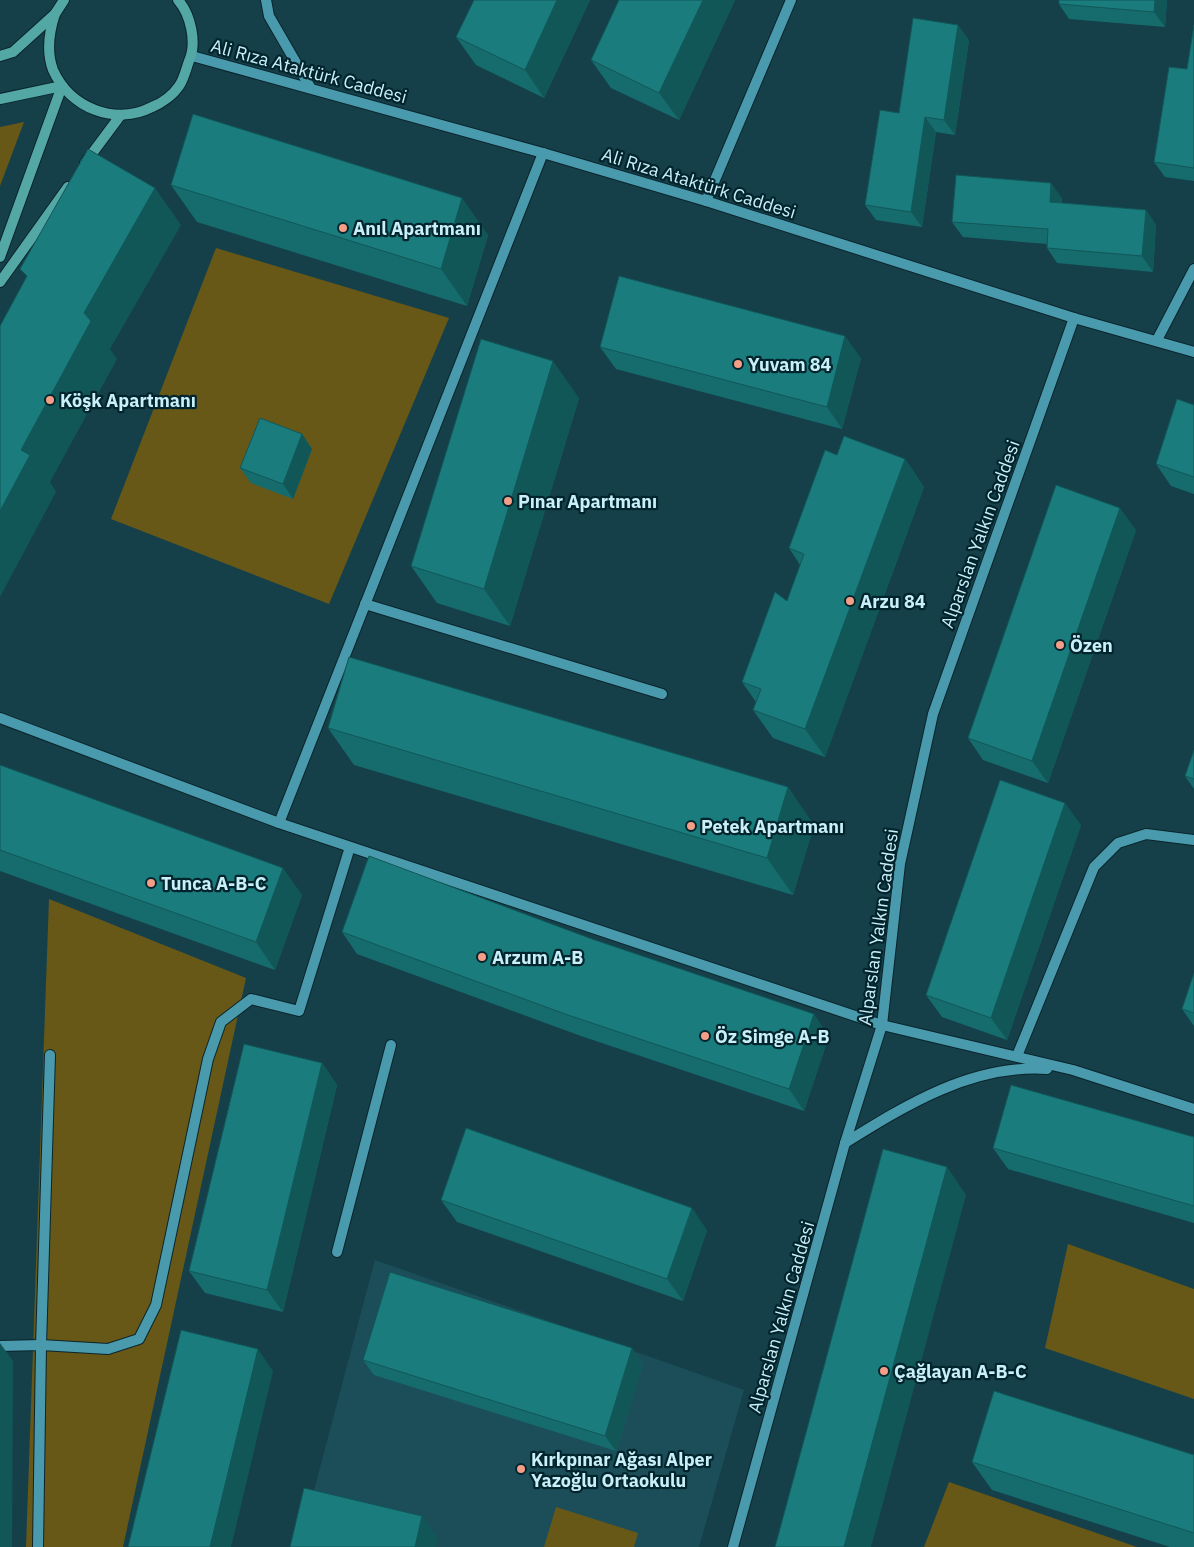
<svg xmlns="http://www.w3.org/2000/svg" width="1194" height="1547" viewBox="0 0 1194 1547" font-family="'IBM Plex Sans',sans-serif">
<style>
.built{fill:#1c4e5a}
.green{fill:#675818}
.lines{fill:none;stroke-linecap:round;stroke-linejoin:round}
.service-casing{stroke:#0b242b;stroke-width:12}
.minor-casing{stroke:#0b242b;stroke-width:12}
.tertiary-casing{stroke:#0b242b;stroke-width:12}
.secondary-casing{stroke:#0b242b;stroke-width:12}
.service{stroke:#4a9aad;stroke-width:10}
.minor{stroke:#4a9aad;stroke-width:10}
.tertiary{stroke:#4a9aad;stroke-width:10}
.secondary{stroke:#53a7a4;stroke-width:10}
.wall{fill:#166b6c}
.shaded-wall{fill:#125758}
.building{fill:#1a7c7d;stroke:#125758}
.poi-dot{fill:#f49e87;stroke:#02252d;stroke-width:2}
.labels{text-anchor:middle;dominant-baseline:central;stroke-width:4.5;stroke-linejoin:round;paint-order:stroke}
.street-label{font-size:18px;fill:#c9eff9;stroke:#02252d}
.poi-label{font-size:18px;font-weight:bold;fill:#c9eff9;stroke:#02252d;text-anchor:start}
</style>
<rect width="100%" height="100%" fill="#15404a"/>
<path class="built" d="M375,1260L744,1390L699,1547H299Z"/>
<g class="green">
<path d="M24,122L0,186V127Z"/>
<path d="M216,248L449,318L329,604L111,519Z"/>
<path d="M49,899L246,978L123,1547H26Z"/>
<path d="M1068,1244L1194,1289V1399L1045,1348Z"/>
<path d="M949,1482L1137,1547H924Z"/>
<path d="M556,1507L638,1533L634,1547H544Z"/>
</g>
<g class="lines">
<g class="service-casing">
<g id="service">
<path d="M365,604L662,694"/>
<path d="M1017,1056L1094,867L1118,843L1146,834L1194,840"/>
<path d="M337,1252L391,1045"/>
<path d="M0,1346L41,1345L108,1349L139,1339L156,1305L208,1059L221,1022L251,999L299,1011L350,847"/>
<path d="M38,1547L41,1345L50,1055"/>
</g>
</g>
<g class="minor-casing">
<g id="minor">
<path d="M706,201L791,0"/>
<path d="M1157,340L1194,269"/>
<path d="M0,718L279,823L882,1025L1073,1070L1194,1109"/>
<path d="M279,823L543,153"/>
<path d="M845,1143C906,1105 972,1064 1047,1069"/>
<path d="M733,1547L845,1143L882,1025L900,864L933,714L1074,318"/>
</g>
</g>
<g class="tertiary-casing">
<g id="tertiary">
<path d="M266,0L269,16L310,87"/>
<path d="M192,56L543,153L706,201L1074,318L1194,352"/>
</g>
</g>
<g class="secondary-casing">
<g id="secondary">
<path d="M55,14C49,32 46,51 53,70C70,108 115,126 152,107C162,103 173,95 179,86C184,79 186,69 189,61C197,43 191,15 178,0"/>
<path d="M0,56L13,52L55,14L64,0"/>
<path d="M0,99L62,86"/>
<path d="M85,163L120,116"/>
<path d="M0,257L62,86"/>
<path d="M0,282L68,187"/>
</g>
</g>
<use href="#service" class="service"/>
<use href="#minor" class="minor"/>
<use href="#tertiary" class="tertiary"/>
<use href="#secondary" class="secondary"/>
</g>
<g class="wall">
<path d="M590,0L544,98L476,65L456,37Z"/>
<path d="M619,0H735L679,120L611,88L591,60Z"/>
<path d="M1167,0L1165,27L1069,19L1059,4Z"/>
<path d="M1194,25V181L1165,177L1154,162L1187,69Z"/>
<path d="M969,40L955,135L936,132L922,227L876,220L865,205L899,113Z"/>
<path d="M171,185L488,235L467,306L197,222Z"/>
<path d="M1062,198V203L1146,210L1156,225L1153,272L1057,263L1047,248V244L963,237L952,222Z"/>
<path d="M600,347L861,358L842,429L616,369Z"/>
<path d="M579,398L510,626L437,603L411,566Z"/>
<path d="M1194,405V494L1171,486L1156,464Z"/>
<path d="M302,434L312,449L293,499L251,483L240,468Z"/>
<path d="M837,455L905,459L924,487L825,757L773,738L753,710L756,702L742,682L787,601L800,565L789,548Z"/>
<path d="M1136,530L1048,783L983,760L968,738Z"/>
<path d="M328,728L814,825L793,895L354,765Z"/>
<path d="M1194,750V789L1185,776Z"/>
<path d="M0,765L302,895L275,970L0,871Z"/>
<path d="M1081,825L1007,1040L942,1017L926,995Z"/>
<path d="M342,932L829,1036L804,1111L581,1036L357,954Z"/>
<path d="M1194,973V1026L1182,1009Z"/>
<path d="M322,1063L337,1085L283,1312L205,1293L189,1271Z"/>
<path d="M1194,1137V1223L1008,1169L993,1148Z"/>
<path d="M441,1200L707,1230L683,1301L457,1222Z"/>
<path d="M363,1360L643,1363L616,1451L374,1375Z"/>
<path d="M1194,1455V1547H1170L992,1490L972,1462Z"/>
</g>
<g class="shaded-wall">
<path d="M557,0H590L544,98L525,70Z"/>
<path d="M703,0H735L679,120L659,93Z"/>
<path d="M1155,0H1167L1165,27L1154,12Z"/>
<path d="M958,25L969,40L955,135L944,120Z"/>
<path d="M925,117L936,132L922,227L911,212Z"/>
<path d="M1051,183L1062,198L1061,217L1050,202Z"/>
<path d="M155,188L181,225L110,349L117,359L50,482L56,492L0,597V511L21,450L84,313Z"/>
<path d="M462,198L488,235L467,306L441,269Z"/>
<path d="M1146,210L1156,225L1153,272L1142,256Z"/>
<path d="M845,336L861,358L842,429L827,407Z"/>
<path d="M553,361L579,398L510,626L484,589Z"/>
<path d="M302,434L312,449L293,499L283,484Z"/>
<path d="M905,459L924,487L825,757L805,729Z"/>
<path d="M1120,508L1136,530L1048,783L1032,761Z"/>
<path d="M788,787L814,825L793,895L767,858Z"/>
<path d="M1065,803L1081,825L1007,1040L991,1018Z"/>
<path d="M283,868L302,895L275,970L256,942Z"/>
<path d="M814,1014L829,1036L804,1111L789,1089Z"/>
<path d="M322,1063L337,1085L283,1312L267,1290Z"/>
<path d="M947,1167L966,1195L871,1547H844Z"/>
<path d="M692,1208L707,1230L683,1301L667,1279Z"/>
<path d="M0,1343L13,1361L12,1547H0Z"/>
<path d="M632,1348L643,1363L616,1451L605,1436Z"/>
<path d="M258,1349L273,1371L231,1547H210Z"/>
<path d="M422,1516L438,1538L435,1547H415Z"/>
</g>
<g class="building">
<path d="M474,0H557L525,70L456,37Z"/>
<path d="M619,0H703L659,93L591,60Z"/>
<path d="M1059,0H1155L1154,12L1059,4Z"/>
<path d="M913,18L958,25L944,120L925,117L911,212L865,205L880,110L899,113Z"/>
<path d="M1194,25V168L1154,162L1169,67L1187,69Z"/>
<path d="M193,114L462,198L441,269L171,185Z"/>
<path d="M88,149L155,188L84,313L91,321L21,450L30,455L0,511V326L27,276L20,269Z"/>
<path d="M956,175L1051,183L1050,202L1146,210L1142,256L1047,248L1048,229L952,222Z"/>
<path d="M619,276L845,336L827,407L600,347Z"/>
<path d="M481,339L553,361L484,589L411,566Z"/>
<path d="M1177,399L1194,405V477L1156,464Z"/>
<path d="M260,418L302,434L283,484L240,468Z"/>
<path d="M844,436L905,459L805,729L753,710L761,689L742,682L775,592L787,601L804,554L789,548L825,450L837,455Z"/>
<path d="M1056,485L1120,508L1032,761L968,738Z"/>
<path d="M349,657L788,787L767,858L328,728Z"/>
<path d="M1194,750V779L1185,776Z"/>
<path d="M0,765L283,868L256,942L0,850Z"/>
<path d="M1000,780L1065,803L991,1018L926,995Z"/>
<path d="M369,856L592,939L814,1014L789,1089L565,1014L342,932Z"/>
<path d="M1194,973V1013L1182,1009Z"/>
<path d="M244,1044L322,1063L267,1290L189,1271Z"/>
<path d="M1011,1085L1194,1137V1206L993,1148Z"/>
<path d="M466,1128L692,1208L667,1279L441,1200Z"/>
<path d="M883,1149L947,1167L844,1547H775Z"/>
<path d="M390,1272L632,1348L605,1436L363,1360Z"/>
<path d="M181,1330L258,1349L210,1547H128Z"/>
<path d="M994,1391L1194,1455V1533L972,1462Z"/>
<path d="M304,1488L422,1516L415,1547H290Z"/>
</g>
<g class="poi-dot">
<circle cx="343" cy="228" r="5"/>
<circle cx="738" cy="364" r="5"/>
<circle cx="50" cy="400" r="5"/>
<circle cx="508" cy="501" r="5"/>
<circle cx="850" cy="601" r="5"/>
<circle cx="1060" cy="645" r="5"/>
<circle cx="691" cy="826" r="5"/>
<circle cx="151" cy="883" r="5"/>
<circle cx="482" cy="957" r="5"/>
<circle cx="705" cy="1036" r="5"/>
<circle cx="884" cy="1371" r="5"/>
<circle cx="521" cy="1469" r="5"/>
</g>
<g class="labels">
<g class="street-label">
<text transform="translate(309 71) rotate(15)">Ali Rıza Ataktürk Caddesi</text>
<text transform="translate(699 183) rotate(17)">Ali Rıza Ataktürk Caddesi</text>
<text transform="translate(980 534) rotate(-70)">Alparslan Yalkın Caddesi</text>
<text transform="translate(878 927) rotate(-82)">Alparslan Yalkın Caddesi</text>
<text transform="translate(781 1317) rotate(-74)">Alparslan Yalkın Caddesi</text>
</g>
<g class="poi-label">
<text x="353" y="228">Anıl Apartmanı</text>
<text x="748" y="364">Yuvam 84</text>
<text x="60" y="400">Köşk Apartmanı</text>
<text x="518" y="501">Pınar Apartmanı</text>
<text x="860" y="601">Arzu 84</text>
<text x="1070" y="645">Özen</text>
<text x="701" y="826">Petek Apartmanı</text>
<text x="161" y="883">Tunca A-B-C</text>
<text x="492" y="957">Arzum A-B</text>
<text x="715" y="1036">Öz Simge A-B</text>
<text x="894" y="1371">Çağlayan A-B-C</text>
<text x="531" y="1459">Kırkpınar Ağası Alper<tspan x="531" dy="21">Yazoğlu Ortaokulu</tspan></text>
</g>
</g>
</svg>
